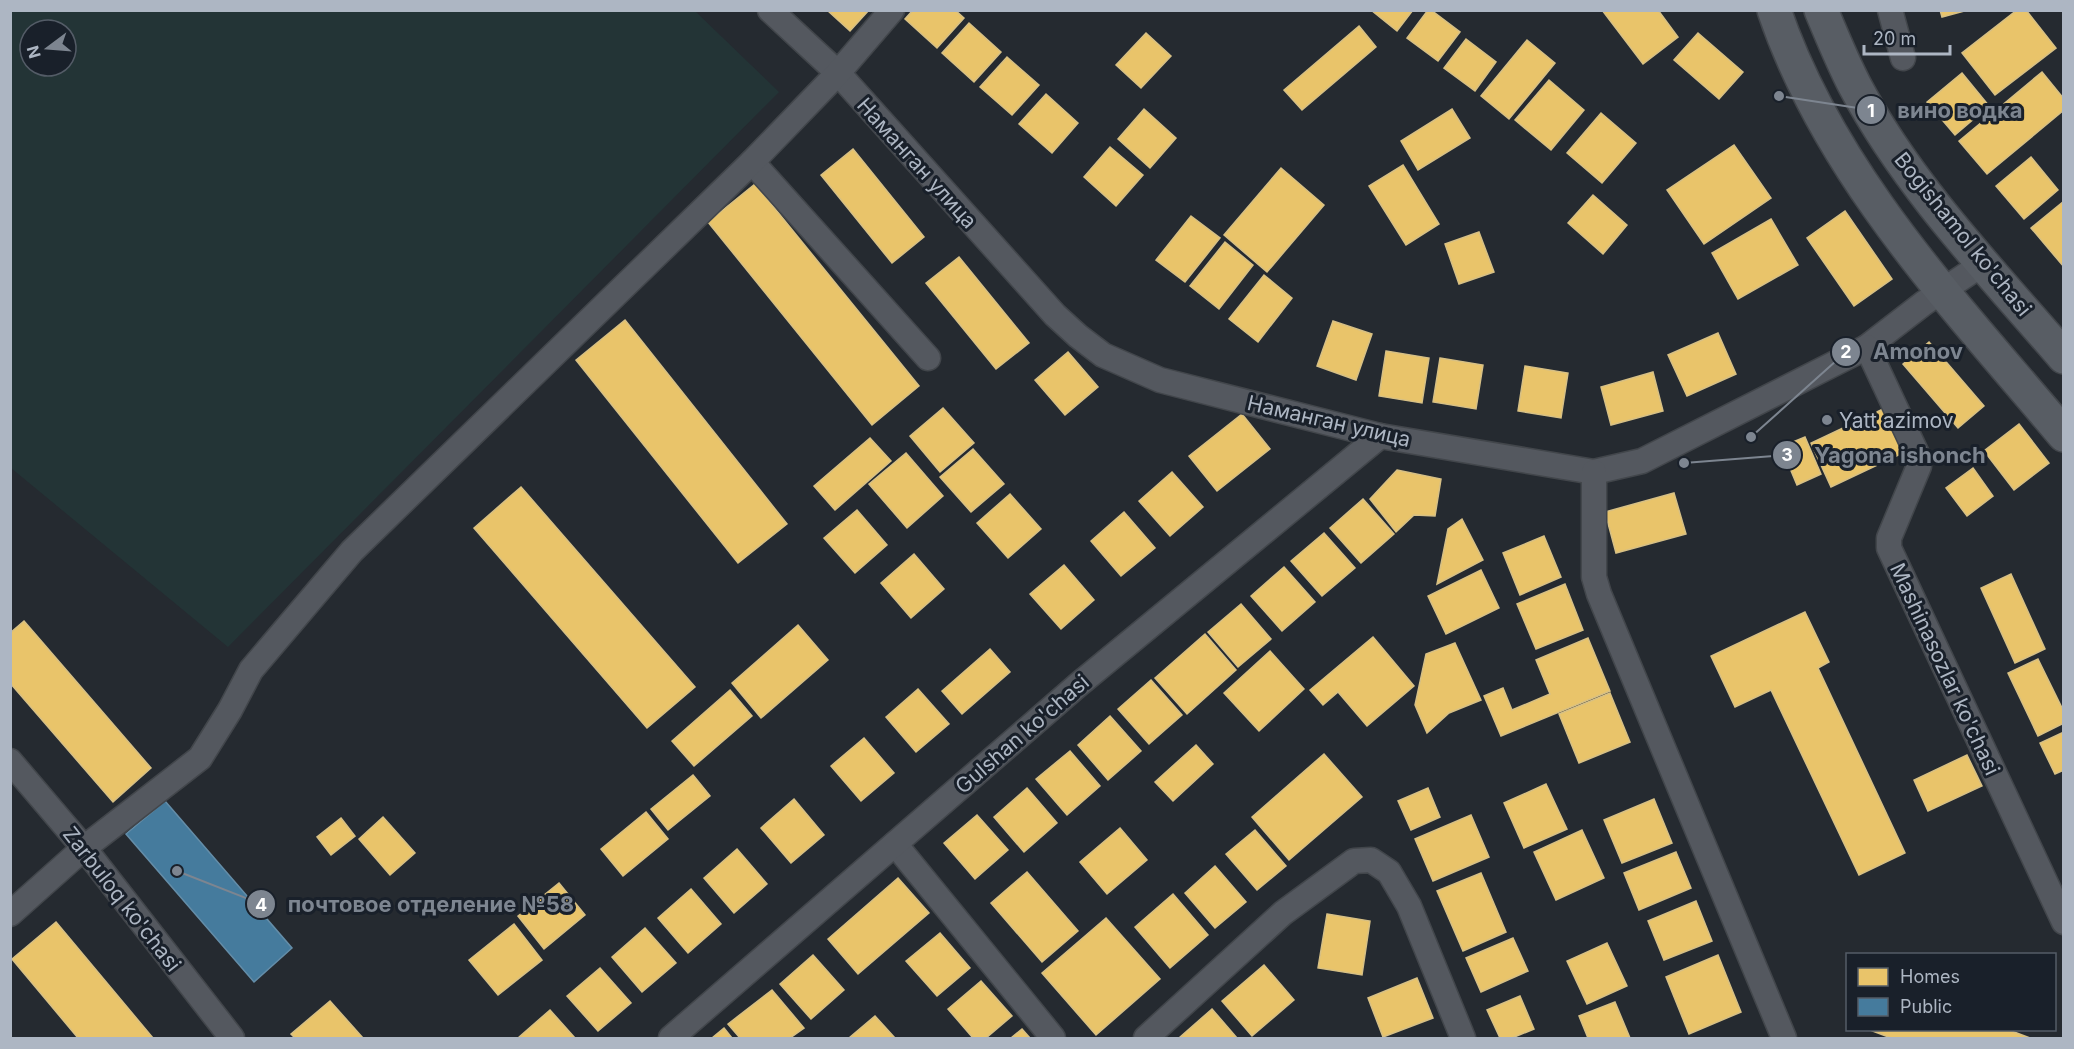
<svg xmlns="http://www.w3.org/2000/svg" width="2074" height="1049" viewBox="0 0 2074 1049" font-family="Inter,sans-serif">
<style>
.green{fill:#233436;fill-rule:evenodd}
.homes{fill:#e9c46a;stroke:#d7c085;stroke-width:1.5}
.public{fill:#457b9d;stroke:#648da8;stroke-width:1.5}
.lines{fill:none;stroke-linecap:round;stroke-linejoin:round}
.minor-casing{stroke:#42464b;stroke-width:27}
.secondary-casing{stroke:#42464b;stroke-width:36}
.minor{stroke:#54585f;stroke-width:24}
.secondary{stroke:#585d64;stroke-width:33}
.poi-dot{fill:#7d8590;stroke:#19202a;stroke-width:2}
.labels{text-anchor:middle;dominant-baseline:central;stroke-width:6;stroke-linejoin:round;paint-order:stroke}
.street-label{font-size:21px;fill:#adb6c3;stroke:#19202a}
.poi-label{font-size:21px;fill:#adb6c3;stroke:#19202a;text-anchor:start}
.leader{fill:none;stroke:#7d8590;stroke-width:2}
.callout-dot{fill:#7d8590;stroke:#19202a;stroke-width:2}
.mark-label{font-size:18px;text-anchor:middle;font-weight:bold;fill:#fff}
.callout-label{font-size:22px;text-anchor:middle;font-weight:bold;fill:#7d8590;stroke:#19202a;stroke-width:6;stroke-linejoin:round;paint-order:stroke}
</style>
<rect width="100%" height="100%" fill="#252a30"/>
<path class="green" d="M10,11H695L779,92L228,647L11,468ZM30,30H66V66H30Z"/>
<g class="homes">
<path d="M827,10H869L850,31Z"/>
<path d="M913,10H955L964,18L937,48L905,19Z"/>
<path d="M1371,10H1413L1397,31Z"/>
<path d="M1428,10H1431L1460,32L1438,61L1407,38Z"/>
<path d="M1602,10H1658L1678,37L1643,64Z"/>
<path d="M1940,10H1968L1942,17Z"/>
<path d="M2017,10H2026L2056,48L1995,95L1962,53Z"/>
<path d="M969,23L1001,52L974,82L942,53Z"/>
<path d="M1359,26L1376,47L1302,110L1284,90Z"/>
<path d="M1146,33L1171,56L1141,88L1116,65Z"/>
<path d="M1698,33L1743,72L1719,99L1674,60Z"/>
<path d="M1466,39L1496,62L1475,91L1444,68Z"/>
<path d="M1527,40L1555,63L1509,119L1481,96Z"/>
<path d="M1007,57L1039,85L1012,115L980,87Z"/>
<path d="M2042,72L2064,99V110L1987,174L1959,141Z"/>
<path d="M1962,73L1989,106L1955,135L1927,102Z"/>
<path d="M1549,80L1584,110L1551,150L1515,120Z"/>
<path d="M1046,94L1078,123L1052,153L1019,124Z"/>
<path d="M1144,109L1176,138L1150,168L1118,139Z"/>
<path d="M1452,109L1470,138L1418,170L1401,141Z"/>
<path d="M1601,113L1636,143L1602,183L1567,153Z"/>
<path d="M1734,145L1771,198L1704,244L1667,190Z"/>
<path d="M1110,147L1143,175L1116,206L1084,177Z"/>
<path d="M853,149L924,237L892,263L821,175Z"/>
<path d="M2031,157L2058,190L2024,219L1996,186Z"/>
<path d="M1403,165L1439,224L1406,245L1369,186Z"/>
<path d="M1281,168L1324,205L1267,272L1224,235Z"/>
<path d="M755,184L919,386L872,425L708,222Z"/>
<path d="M1593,195L1627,225L1603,254L1568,223Z"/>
<path d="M2064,201V267L2031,228Z"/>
<path d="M1845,211L1892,279L1854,306L1807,238Z"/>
<path d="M1191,216L1220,238L1185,282L1156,260Z"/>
<path d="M1771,219L1798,265L1738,299L1712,253Z"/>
<path d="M1479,232L1494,272L1459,284L1445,244Z"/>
<path d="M1225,242L1253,265L1219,309L1190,286Z"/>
<path d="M959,257L1029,343L996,369L926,283Z"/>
<path d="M1264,275L1292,298L1258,342L1229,319Z"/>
<path d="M625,320L787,524L738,563L576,360Z"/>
<path d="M1333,321L1372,334L1356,380L1317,366Z"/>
<path d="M1718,333L1736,374L1687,396L1668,355Z"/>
<path d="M1929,342L1984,406L1958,428L1903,364Z"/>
<path d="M1386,351L1429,358L1422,403L1379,396Z"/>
<path d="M1068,352L1098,387L1065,415L1035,380Z"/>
<path d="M1440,358L1483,365L1476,409L1433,402Z"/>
<path d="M1525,366L1568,373L1561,418L1518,411Z"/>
<path d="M1653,372L1663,411L1611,425L1601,387Z"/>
<path d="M943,408L974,443L940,472L910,436Z"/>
<path d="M1883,409L1903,453L1831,487L1811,443Z"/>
<path d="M1242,414L1270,449L1217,491L1189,456Z"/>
<path d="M2019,424L2049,463L2014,490L1984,451Z"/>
<path d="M1805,437L1821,474L1797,485L1781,447Z"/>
<path d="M870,438L891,461L835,510L814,486Z"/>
<path d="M973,449L1004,484L971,512L940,477Z"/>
<path d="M906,453L943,496L907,528L869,484Z"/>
<path d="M1973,468L1993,496L1967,516L1946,488Z"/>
<path d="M1397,470L1441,479L1435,516L1414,515L1396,532L1370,499Z"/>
<path d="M1172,472L1203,507L1170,536L1139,501Z"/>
<path d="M521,487L695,687L647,728L474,528Z"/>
<path d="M1674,493L1686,534L1616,553L1605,512Z"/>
<path d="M1010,494L1041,529L1008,558L977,523Z"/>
<path d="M1363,499L1394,534L1361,563L1330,528Z"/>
<path d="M857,510L887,545L855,573L824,538Z"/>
<path d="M1124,512L1155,548L1121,576L1091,541Z"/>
<path d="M1462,519L1483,560L1437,584L1448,529Z"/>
<path d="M1324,533L1355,568L1322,596L1291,561Z"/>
<path d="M1544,536L1561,577L1520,595L1503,553Z"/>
<path d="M914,554L944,589L911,618L881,583Z"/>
<path d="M1064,565L1094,600L1061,629L1030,594Z"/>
<path d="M1284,567L1315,602L1282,631L1251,596Z"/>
<path d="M1481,570L1499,608L1446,634L1428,596Z"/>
<path d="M2011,574L2045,649L2015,663L1981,588Z"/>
<path d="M1565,584L1583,630L1536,649L1517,604Z"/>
<path d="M1241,604L1271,639L1238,667L1208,632Z"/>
<path d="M1805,612L1829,662L1818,668L1905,853L1859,875L1771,690L1735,707L1711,656Z"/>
<path d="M24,621L151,768L113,802L10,683V633Z"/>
<path d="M798,625L828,660L761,718L732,683Z"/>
<path d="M1205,634L1236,670L1187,714L1155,678Z"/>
<path d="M1373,637L1414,686L1367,726L1338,692L1323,705L1310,690Z"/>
<path d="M1588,638L1610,691L1501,736L1484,696L1503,688L1512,710L1550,694L1536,660Z"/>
<path d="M1455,643L1481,700L1449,713L1427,733L1415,705L1426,654Z"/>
<path d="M990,649L1010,672L962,714L942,691Z"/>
<path d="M1270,651L1304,689L1259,731L1224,693Z"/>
<path d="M2038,659L2064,712V723L2038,736L2008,673Z"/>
<path d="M1151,680L1182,715L1149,744L1118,709Z"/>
<path d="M918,689L949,724L916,752L886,717Z"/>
<path d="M730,690L752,716L694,766L672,741Z"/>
<path d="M1610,693L1630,742L1579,763L1559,714Z"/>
<path d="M1110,716L1141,751L1108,780L1078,745Z"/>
<path d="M2064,732V770L2055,774L2040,743Z"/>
<path d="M864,738L894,773L861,801L831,766Z"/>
<path d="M1196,745L1213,764L1173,801L1155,782Z"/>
<path d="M1070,751L1100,786L1067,815L1036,779Z"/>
<path d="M1324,754L1362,797L1289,860L1252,817Z"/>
<path d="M1967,755L1982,786L1928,811L1914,780Z"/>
<path d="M693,775L710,796L668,830L651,809Z"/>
<path d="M1546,784L1567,829L1524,848L1504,803Z"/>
<path d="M1027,788L1057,823L1024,852L994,817Z"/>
<path d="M1428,788L1440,817L1411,830L1398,801Z"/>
<path d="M794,799L824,835L791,863L761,828Z"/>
<path d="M1654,799L1672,843L1622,863L1604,820Z"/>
<path d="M646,812L668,839L623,876L601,849Z"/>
<path d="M977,815L1008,850L975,879L944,843Z"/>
<path d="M1471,815L1489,857L1433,881L1415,839Z"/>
<path d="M383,817L415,853L390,875L359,839Z"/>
<path d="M341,818L355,836L331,855L317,837Z"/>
<path d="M1120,828L1147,860L1107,894L1080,862Z"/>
<path d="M1255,830L1286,866L1257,890L1226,854Z"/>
<path d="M1582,830L1604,878L1556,900L1534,852Z"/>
<path d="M737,849L767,884L734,913L704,878Z"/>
<path d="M1676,852L1691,888L1639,910L1624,873Z"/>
<path d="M1215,866L1246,902L1215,928L1185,893Z"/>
<path d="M1027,872L1078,931L1042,962L991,903Z"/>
<path d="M1481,873L1506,932L1463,951L1437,891Z"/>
<path d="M898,878L929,913L858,974L828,939Z"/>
<path d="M559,883L585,915L544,949L518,916Z"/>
<path d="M691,889L721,924L688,953L658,918Z"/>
<path d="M1173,894L1208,935L1170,968L1135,927Z"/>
<path d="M1696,901L1712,941L1664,960L1648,921Z"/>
<path d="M1327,914L1370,921L1362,975L1318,968Z"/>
<path d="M1106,918L1160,979L1096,1035L1042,973Z"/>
<path d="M56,922L153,1038H78L12,959Z"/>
<path d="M514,924L542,960L498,995L469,960Z"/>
<path d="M645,928L676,963L642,992L612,957Z"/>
<path d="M940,933L970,968L937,996L906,961Z"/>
<path d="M1513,938L1528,971L1481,992L1466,958Z"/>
<path d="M1607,943L1627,986L1587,1004L1567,961Z"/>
<path d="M813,955L844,990L811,1019L780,984Z"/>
<path d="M1718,955L1741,1012L1689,1034L1666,977Z"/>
<path d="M1264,965L1294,1000L1252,1036L1222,1001Z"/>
<path d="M600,968L631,1003L598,1031L567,996Z"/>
<path d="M1417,978L1433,1018L1383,1037L1368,998Z"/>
<path d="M981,981L1012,1016L986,1038H973L948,1009Z"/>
<path d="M772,990L804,1028L790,1038H740L728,1024Z"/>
<path d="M1520,996L1534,1029L1512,1038H1500L1487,1010Z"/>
<path d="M330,1001L363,1038H295L291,1034Z"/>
<path d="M1615,1002L1630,1038H1588L1579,1016Z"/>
<path d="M1212,1009L1237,1038H1179Z"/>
<path d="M550,1010L575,1038H518Z"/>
<path d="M875,1016L895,1038H849Z"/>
<path d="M724,1028L732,1038H712Z"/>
<path d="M1022,1029L1030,1038H1011Z"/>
<path d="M1870,1030H2009L2030,1038H1891Z"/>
</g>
<path class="public" d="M165,801L292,948L254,982L126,834Z"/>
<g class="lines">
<g class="minor-casing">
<g id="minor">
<path d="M770,10L838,73L1055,315L1078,336L1103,355L1160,380L1380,436L1594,472L1642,461L1867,347L1924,303L1984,263"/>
<path d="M1890,10L1903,58"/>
<path d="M752,162L928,358"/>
<path d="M1867,347L1918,456L1919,466L1889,538V548L2064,922"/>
<path d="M1594,472V577L1599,594L1784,1038"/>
<path d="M10,761L84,848L232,1038"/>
<path d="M895,844L1053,1038"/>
<path d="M10,914L84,848L200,758L230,710L251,670L352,551L752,162L838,73L892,10"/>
<path d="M671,1038L1078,685L1380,436"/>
<path d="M1146,1038L1283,913L1354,861L1371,860L1389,872L1409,906L1463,1038"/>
</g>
</g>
<g class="secondary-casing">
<g id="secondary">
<path d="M1774,10C1830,175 1954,304 2064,435"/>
<path d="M1821,10C1832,36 1842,61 1855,86C1908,186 1990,271 2064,357"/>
</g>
</g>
<use href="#minor" class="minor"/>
<use href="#secondary" class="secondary"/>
</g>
<circle class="poi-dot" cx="1827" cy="420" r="6"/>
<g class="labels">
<g class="street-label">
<text transform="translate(917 163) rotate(48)">Наманган улица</text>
<text transform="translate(1963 234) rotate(51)">Bogishamol ko'chasi</text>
<text transform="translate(1329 421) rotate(13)">Наманган улица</text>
<text transform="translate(1945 669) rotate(65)">Mashinasozlar ko'chasi</text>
<text transform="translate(1022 734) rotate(-41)">Gulshan ko'chasi</text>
<text transform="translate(122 899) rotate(52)">Zarbuloq ko'chasi</text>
</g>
<g class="poi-label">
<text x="1839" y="420">Yatt azimov</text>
</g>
</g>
<path class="leader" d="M1779 96L1871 110M1751 437L1846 352M1684 463L1787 455M177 871L261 904"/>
<g class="callout-dot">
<circle cx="1779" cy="96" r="6"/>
<circle cx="1751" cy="437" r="6"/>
<circle cx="1684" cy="463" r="6"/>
<circle cx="177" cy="871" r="6"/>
<circle cx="1871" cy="110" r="15"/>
<circle cx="1846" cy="352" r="15"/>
<circle cx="1787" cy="455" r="15"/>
<circle cx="261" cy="904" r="15"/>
</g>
<g class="mark-label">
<text x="1871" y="117">1</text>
<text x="1846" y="358">2</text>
<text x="1787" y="461">3</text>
<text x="261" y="911">4</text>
</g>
<g class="callout-label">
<text x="1960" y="118">вино водка</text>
<text x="1918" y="359">Amonov</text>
<text x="1900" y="463">Yagona ishonch</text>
<text x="431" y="912">почтовое отделение №58</text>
</g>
<rect width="2074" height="1049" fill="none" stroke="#adb6c3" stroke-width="24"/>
<rect x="1846" y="953" width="210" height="78" fill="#19202a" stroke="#545c67" stroke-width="1.5"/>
<rect x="1858" y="968" width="30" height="18" fill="#e9c46a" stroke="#545c67" stroke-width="1.5"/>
<text x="1900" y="983" font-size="18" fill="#adb6c3">Homes</text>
<rect x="1858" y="998" width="30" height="18" fill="#457b9d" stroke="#545c67" stroke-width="1.5"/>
<text x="1900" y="1013" font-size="18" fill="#adb6c3">Public</text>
<g transform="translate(48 48) rotate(254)"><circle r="28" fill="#19202a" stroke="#545c67" stroke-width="1.5"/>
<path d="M0-4.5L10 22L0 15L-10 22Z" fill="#7d8590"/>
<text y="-9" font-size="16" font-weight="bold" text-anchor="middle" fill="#adb6c3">N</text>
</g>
<path d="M1864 45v9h86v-9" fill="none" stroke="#adb6c3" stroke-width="3"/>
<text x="1873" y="45" font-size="18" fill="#adb6c3" stroke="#19202a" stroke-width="4.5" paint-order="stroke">20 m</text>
</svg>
